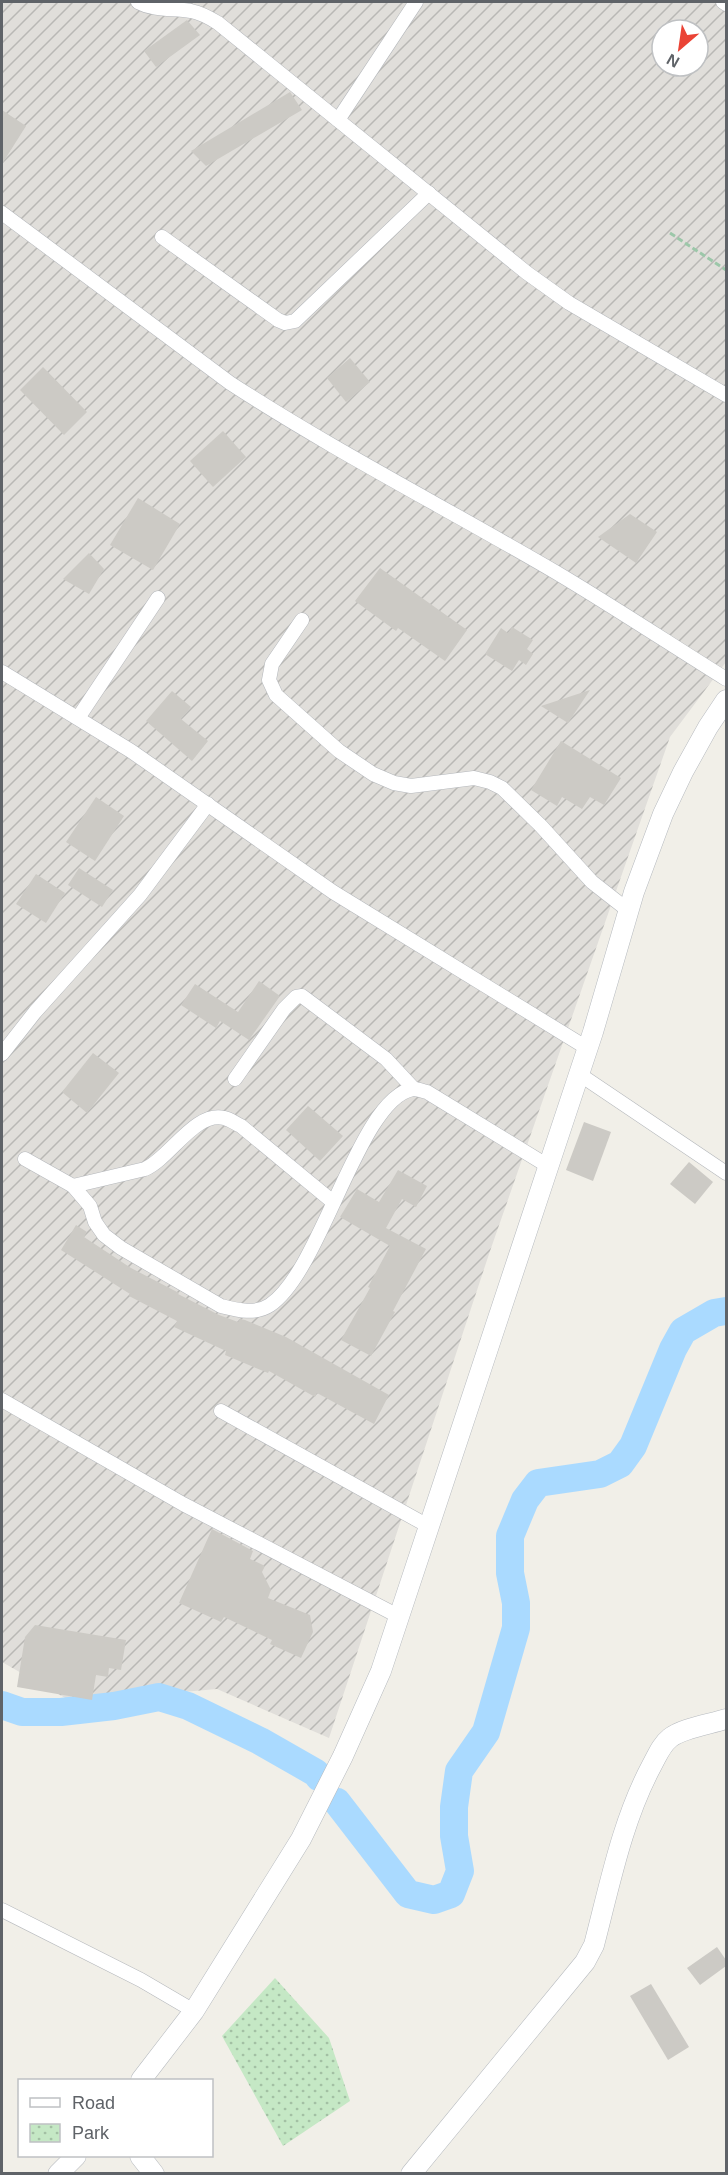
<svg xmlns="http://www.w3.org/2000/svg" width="728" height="2175" viewBox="0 0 728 2175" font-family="Helvetica,sans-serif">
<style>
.industrial{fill:url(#industrial-furrows);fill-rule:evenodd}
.park{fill:url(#park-dots)}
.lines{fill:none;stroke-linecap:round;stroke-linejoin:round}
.river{stroke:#aadaff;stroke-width:28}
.building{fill:#cccac5}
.street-casing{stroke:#b5b8bc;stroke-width:15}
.secondary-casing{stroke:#b6babf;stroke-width:21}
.path{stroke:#9cc7a9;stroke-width:3;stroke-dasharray:6 3;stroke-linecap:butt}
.street{stroke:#fff;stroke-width:14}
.secondary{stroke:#fff;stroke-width:20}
</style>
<defs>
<pattern id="industrial-furrows" width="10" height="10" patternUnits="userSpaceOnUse" patternTransform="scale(1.5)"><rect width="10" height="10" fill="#e0deda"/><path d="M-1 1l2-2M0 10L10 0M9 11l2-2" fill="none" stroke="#b9b8b5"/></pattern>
<pattern id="park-dots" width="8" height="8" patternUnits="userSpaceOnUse" patternTransform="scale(1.5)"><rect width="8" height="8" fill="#c5e8c5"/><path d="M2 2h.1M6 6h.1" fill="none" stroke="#a3c0a4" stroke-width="1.8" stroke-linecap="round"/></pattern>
</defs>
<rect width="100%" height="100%" fill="#f1efe8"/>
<path class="industrial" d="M2,2H726V662L670,737L490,1251L329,1738L217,1689L92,1700L67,1699L2,1662ZM662,30H698V66H662Z"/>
<path class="park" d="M275,1978L329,2038L350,2101L283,2146L222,2036Z"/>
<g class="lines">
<g class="river">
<path d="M2,1705L22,1712H61L114,1706L159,1697L188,1706L260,1741L316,1773L319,1777"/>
<path d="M337,1802L408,1894L434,1900L451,1894L460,1871L454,1836V1807L459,1771L486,1732L516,1628V1603L510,1573V1536L525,1500L538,1483L600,1474L620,1464L633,1446L673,1349L683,1331L714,1313L726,1311"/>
</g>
</g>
<g class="building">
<path d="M187,20L200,35L156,67L144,51Z"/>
<path d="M290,92L302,110L206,166L191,151Z"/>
<path d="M2,110L26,126L2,164Z"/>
<path d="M350,358L370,382L346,402L327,378Z"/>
<path d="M43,367L87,412L64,435L20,390Z"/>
<path d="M223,431L246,457L213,487L190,461Z"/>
<path d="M138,498L180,524L153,570L110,545Z"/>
<path d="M630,514L657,532L636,563L598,537Z"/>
<path d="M89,553L104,569L89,594L63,579Z"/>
<path d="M380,568L467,630L445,661L398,628L396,631L355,601Z"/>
<path d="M512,627L533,640L527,649L533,654L526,665L519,660L512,671L485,654L501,628L508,633Z"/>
<path d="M590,690L568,723L541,706Z"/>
<path d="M172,691L191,707L181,719L208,741L192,761L146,721Z"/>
<path d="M561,741L621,778L604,805L590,797L582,809L562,797L557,806L531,790Z"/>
<path d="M96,797L124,816L95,861L66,842Z"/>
<path d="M79,868L113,890L102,907L68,885Z"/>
<path d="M36,874L65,893L46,923L16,904Z"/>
<path d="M259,981L280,996L249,1040L220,1021L216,1028L181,1005L195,984L238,1012Z"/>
<path d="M93,1053L119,1073L87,1113L62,1092Z"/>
<path d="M308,1106L343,1136L320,1161L286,1130Z"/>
<path d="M584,1122L611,1132L593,1181L566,1170Z"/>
<path d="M689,1162L713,1182L695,1204L670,1184Z"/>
<path d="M398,1170L427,1186L416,1207L402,1199L386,1228L426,1249L393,1311L395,1312L371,1356L341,1340L370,1288L368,1287L390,1246L340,1217L357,1189L379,1202Z"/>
<path d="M76,1225L87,1232L84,1237L131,1268L179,1293L178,1294L219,1315L238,1322L240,1319L245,1320L286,1337L389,1395L374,1424L317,1393L315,1397L269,1371L268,1373L225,1355L226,1351L174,1327L177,1321L129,1296L130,1294L61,1250Z"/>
<path d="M212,1529L253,1551L250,1559L265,1566L262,1572L271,1590L268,1598L310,1615L313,1632L301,1658L270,1644L272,1640L224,1617L221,1622L179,1603Z"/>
<path d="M35,1625L126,1640L121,1670L109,1668L108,1677L96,1675L92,1700L17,1687L25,1637Z"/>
<path d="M717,1947L726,1960V1966L700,1985L687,1968Z"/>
<path d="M651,1984L689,2047L668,2060L630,1996Z"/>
</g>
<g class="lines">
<g class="street-casing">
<g id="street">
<path d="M138,2C155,11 172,8 191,11C201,13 210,18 218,23L527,273L569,303L726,395"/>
<path d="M723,2L726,4"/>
<path d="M338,120L416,2"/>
<path d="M2,213L230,383C336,452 448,509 557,573C614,607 670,644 726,679"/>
<path d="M162,237L278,320L285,323L295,321L429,193"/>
<path d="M302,620L272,664L269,680L276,695L339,751L373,774L394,783L411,786L474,778L490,782L502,788L541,826L592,882L629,911"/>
<path d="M2,672L131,751L333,892L587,1048"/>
<path d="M78,718L158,598"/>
<path d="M2,1054L35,1012L140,895L208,804"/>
<path d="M579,1074L726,1173"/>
<path d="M235,1079L284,1009L296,997L302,996L386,1059L414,1089"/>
<path d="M25,1159L73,1186L90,1206L95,1222L104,1235L121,1248L221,1306C237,1310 255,1315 270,1305C322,1270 359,1098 413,1089C417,1089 423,1091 427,1092L548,1166"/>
<path d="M73,1186L145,1169C170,1158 195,1111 224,1118C230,1119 236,1124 241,1126L333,1202"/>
<path d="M2,1400L183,1504L400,1617"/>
<path d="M221,1411L430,1527"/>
<path d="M2,1910L141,1980L194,2011"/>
</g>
</g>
<g class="secondary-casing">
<g id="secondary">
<path d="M141,2080L194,2011L301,1839L343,1756L381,1671L593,1032L634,892L663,814L683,772L708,727L726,700"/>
<path d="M140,2156L154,2174"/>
<path d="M58,2174L76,2156"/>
<path d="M411,2174L585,1962L594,1945C610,1884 622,1821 652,1765C657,1756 661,1745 670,1738C682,1728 711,1724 726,1719"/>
</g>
</g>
<path class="path" d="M670,233L726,270"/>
<use href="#street" class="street"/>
<use href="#secondary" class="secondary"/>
</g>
<rect width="728" height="2175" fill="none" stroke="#5f6368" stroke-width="6"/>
<rect x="18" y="2079" width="195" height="78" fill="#ffffff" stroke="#bfc1c3" stroke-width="1.5"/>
<rect x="30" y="2098" width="30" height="9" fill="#ffffff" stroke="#bfc1c3" stroke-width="1.5"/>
<text x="72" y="2109" font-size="18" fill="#5f6368">Road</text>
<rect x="30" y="2124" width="30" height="18" fill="url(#park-dots)" stroke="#bfc1c3" stroke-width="1.5"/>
<text x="72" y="2139" font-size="18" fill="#5f6368">Park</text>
<g transform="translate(680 48) rotate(209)"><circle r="28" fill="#ffffff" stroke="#bfc1c3" stroke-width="1.5"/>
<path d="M0-4.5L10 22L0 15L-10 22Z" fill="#ea4335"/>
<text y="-9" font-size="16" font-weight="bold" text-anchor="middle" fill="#5f6368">N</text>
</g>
</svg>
